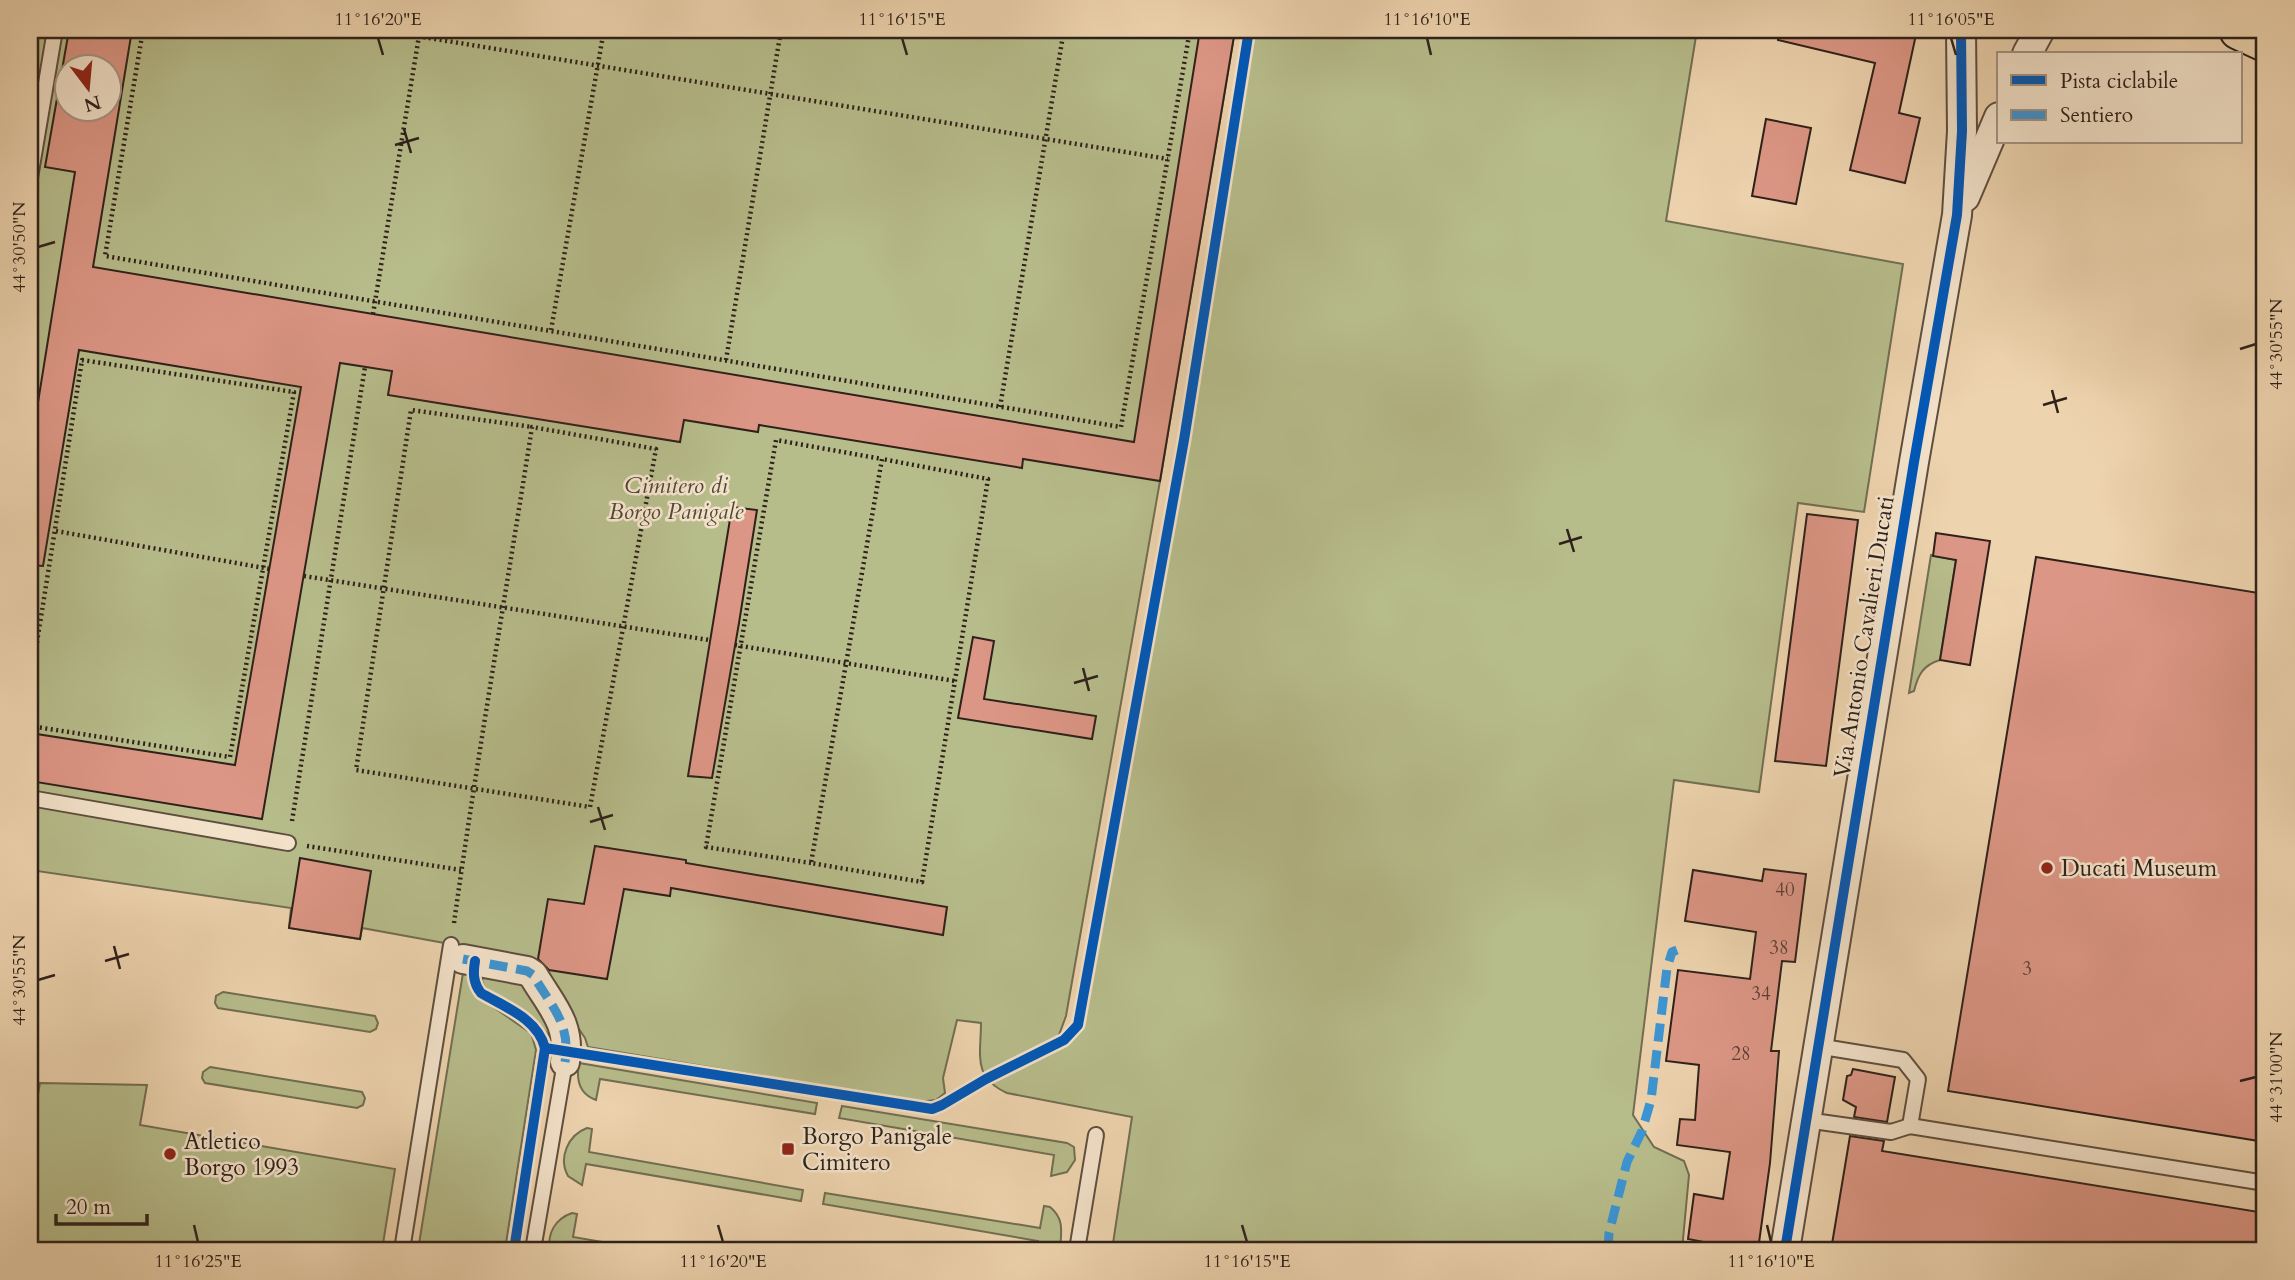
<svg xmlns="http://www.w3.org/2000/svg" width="2295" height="1280" viewBox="0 0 2295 1280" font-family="Cardo,serif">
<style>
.green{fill:#b7bc8b;stroke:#726e52;stroke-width:2;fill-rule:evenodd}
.building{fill:#dc9685;stroke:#2e211a;stroke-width:2;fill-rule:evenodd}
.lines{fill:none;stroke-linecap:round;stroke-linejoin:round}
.lane-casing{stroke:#5e4e3f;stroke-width:18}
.street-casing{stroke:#5e4e3f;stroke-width:32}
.primary-casing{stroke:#2e211a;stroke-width:42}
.path{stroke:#2e211a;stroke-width:4.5;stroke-dasharray:2 3.5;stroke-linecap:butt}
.lane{stroke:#f3e2ca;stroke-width:14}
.street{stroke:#f3e2ca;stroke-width:28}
.primary{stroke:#edd3ae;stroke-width:38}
.quiet{stroke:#3c95d4;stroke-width:9;stroke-dasharray:18 9;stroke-linecap:butt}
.cycleway-casing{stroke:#f3e2ca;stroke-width:15}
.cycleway{stroke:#0057b8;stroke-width:10}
.ticks{fill:none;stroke:#2e211a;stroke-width:2.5}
.poi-dot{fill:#8f2418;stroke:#f3e2ca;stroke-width:2.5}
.labels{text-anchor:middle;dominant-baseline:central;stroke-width:5;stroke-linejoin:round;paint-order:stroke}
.number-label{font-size:19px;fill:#5a3e35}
.park-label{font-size:23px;font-style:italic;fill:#504836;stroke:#f3e2ca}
.street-label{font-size:23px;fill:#2e211a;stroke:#f3e2ca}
.poi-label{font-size:23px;fill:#2e211a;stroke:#f3e2ca;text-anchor:start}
.neatline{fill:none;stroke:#2e211a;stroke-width:2.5}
.ticks-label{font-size:18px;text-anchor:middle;fill:#2e211a}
</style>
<rect width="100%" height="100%" fill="#edd3ae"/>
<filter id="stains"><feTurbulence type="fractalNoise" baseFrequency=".00286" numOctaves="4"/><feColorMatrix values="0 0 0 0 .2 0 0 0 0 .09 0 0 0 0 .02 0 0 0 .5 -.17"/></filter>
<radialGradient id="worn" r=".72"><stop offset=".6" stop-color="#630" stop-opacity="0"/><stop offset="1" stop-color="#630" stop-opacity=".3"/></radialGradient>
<g class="green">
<path d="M30,30H1235L1160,481L1066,1016L1059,1035V1043C1072,1035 1077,1027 1081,1012L1184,440L1249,30H1697L1666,221L1903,264L1864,512L1798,503L1759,792L1674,780L1633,1115L1654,1147L1684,1161L1689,1175L1682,1250H1112L1132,1117L1007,1093C972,1077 981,1055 981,1023L957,1020L943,1078L945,1093L936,1100L918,1102L588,1047L585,1038L537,968L538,960L362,928L360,939L289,928L291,908L30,870ZM66,66H108V108H66Z"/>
<path d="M1931,555L1956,560L1940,660C1923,665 1918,675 1914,691L1909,693Z"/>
<path d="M463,973L469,974L471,988L475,994L529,1032L532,1036L536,1050L505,1250H418Z"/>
<path d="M483,976L529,985L553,1031V1040L535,1020L485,988L482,981Z"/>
<path d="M223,992L375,1016L378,1023L376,1029L370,1032L218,1008L215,1003L216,996Z"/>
<path d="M579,1063L817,1103L815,1114L600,1079L596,1100C579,1094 576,1079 579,1063Z"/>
<path d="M210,1067L362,1092L365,1098L363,1105L357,1108L205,1083L202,1078L203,1072Z"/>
<path d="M40,1083L147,1085L140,1125L395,1169L382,1250H30V1140Z"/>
<path d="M842,1106L1067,1143L1074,1147L1075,1160L1067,1172L1051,1176L1054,1155L839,1118Z"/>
<path d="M587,1128L592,1129L589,1152L803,1190L801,1201L586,1164L582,1185L568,1176C558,1158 568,1135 587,1128Z"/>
<path d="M825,1193L1040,1228L1044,1206L1050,1207C1065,1219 1061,1233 1060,1250H1036L1038,1241L823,1204Z"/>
<path d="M572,1213L577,1214L573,1237L649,1250H549C548,1233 555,1219 572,1213Z"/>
</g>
<g class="building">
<path d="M69,30H132L93,267L1134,442L1200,30H1235L1160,481L1023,459L1022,468L759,425L758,432L684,420L680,442L388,395L392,371L340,363L262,819L30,781V733L235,765L301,387L79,350L43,566L30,565V452L75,172L45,167ZM66,66H108V108H66Z"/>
<path d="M1779,30H1917L1899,113L1920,118L1905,183L1850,170L1875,63L1778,40Z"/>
<path d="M1766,119L1811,128L1796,204L1752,196Z"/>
<path d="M732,507L757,510L739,623L712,778L688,776Z"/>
<path d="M1807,514L1858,520L1826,766L1775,761Z"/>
<path d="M1936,533L1990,541L1970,665L1940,660L1956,560L1933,556Z"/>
<path d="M2036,557L2265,594V1142L1948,1091Z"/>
<path d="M973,637L994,641L984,699L1096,716L1092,739L958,718Z"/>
<path d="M595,846L686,860V863L947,907L943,935L671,888L670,896L624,889L607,979L549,970L538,959L548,899L584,904Z"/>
<path d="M300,858L371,871L360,939L289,928Z"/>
<path d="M1764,869L1806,874L1795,962L1782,961L1771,1051H1779L1770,1163L1758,1250H1703L1704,1242L1688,1239L1694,1194L1723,1199L1730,1152L1677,1145L1680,1119L1695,1120L1699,1065L1666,1061L1678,970L1750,979L1756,932L1685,921L1693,870L1762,881Z"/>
<path d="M1853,1069L1895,1077L1887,1122L1854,1117L1856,1107L1843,1100L1847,1076L1851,1075Z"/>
<path d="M1850,1136L1884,1141L1882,1151L2265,1213V1250H1831Z"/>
</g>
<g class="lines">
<g class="lane-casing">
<g id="lane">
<path d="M30,178L55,30"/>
<path d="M30,798L288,843"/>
<path d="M1817,1046L1903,1060L1918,1079L1910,1126"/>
<path d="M1806,1120L1891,1132L1910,1126L2265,1183"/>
<path d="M402,1250L451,945"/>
<path d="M533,1250L565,1062"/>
<path d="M1077,1250L1096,1135"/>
</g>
</g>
<g class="street-casing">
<g id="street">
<path d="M2027,54L2040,30"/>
<path d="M1965,197L1999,117"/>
<path d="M463,959L527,971L533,975C552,1007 571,1024 565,1062"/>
<path d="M1785,1250L1914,462L1957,215L1962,131L1961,30"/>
</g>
</g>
<g class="primary-casing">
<path id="primary" d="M2239,30L2265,42"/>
</g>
<g class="path">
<path d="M143,30L105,256L1121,427L1190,30"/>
<path d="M380,30L1168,159"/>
<path d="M373,314L420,30"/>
<path d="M551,330L604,30"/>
<path d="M726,360L781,30"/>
<path d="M1000,407L1064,30"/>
<path d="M56,531L270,569"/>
<path d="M304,576L709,640"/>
<path d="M735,645L955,681"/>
<path d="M30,686L82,360L294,392L230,757L30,726"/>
<path d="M292,821L365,367"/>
<path d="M307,846L461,870"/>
<path d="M811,863L706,847L776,440L882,459L811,863L922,882L988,479L882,459"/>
<path d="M454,923C477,758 506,593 532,427L656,449L590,807L356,770L411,410L532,427"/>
</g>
<use href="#lane" class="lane"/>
<use href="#street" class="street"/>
<use href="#primary" class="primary"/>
<g class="quiet">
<path d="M463,959L527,971L533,975C552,1007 571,1024 565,1062"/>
<path d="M1608,1250L1609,1233L1627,1162L1642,1131L1651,1100L1667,968L1672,952L1677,950"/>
</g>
<g class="cycleway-casing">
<g id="cycleway">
<path d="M475,961C473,973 473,983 481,993C505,1007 538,1019 545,1048"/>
<path d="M514,1250L545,1048L932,1109L942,1105L986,1079L1064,1040L1078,1025L1184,440L1249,30"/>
<path d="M1785,1250L1914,462L1957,215L1962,131L1961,30"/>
</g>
</g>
<use href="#cycleway" class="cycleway"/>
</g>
<path class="ticks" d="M378,38L383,55M902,38L907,55M1427,38L1431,55M1951,38L1956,55M404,129L411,153M395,145L419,138M38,247L55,242M2240,349L2256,344M2052,390L2058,413M2043,405L2067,398M1567,529L1574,552M1559,544L1582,537M1083,668L1089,691M1074,683L1098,676M598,807L605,830M590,822L613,815M114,946L120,969M105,961L129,954M38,980L55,975M2240,1081L2256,1077M194,1225L198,1242M718,1225L723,1242M1242,1225L1247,1242M1767,1225L1771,1242"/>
<g class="poi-dot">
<circle cx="2047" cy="868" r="7"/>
<rect x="781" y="1142" width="14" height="14" rx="3.5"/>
<circle cx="170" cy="1154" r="7"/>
</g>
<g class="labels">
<g class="number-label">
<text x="1785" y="890">40</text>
<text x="1779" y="948">38</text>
<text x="2027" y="969">3</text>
<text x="1761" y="994">34</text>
<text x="1741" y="1054">28</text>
</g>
<g class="park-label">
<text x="676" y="485">Cimitero di<tspan x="676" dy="26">Borgo Panigale</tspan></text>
</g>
<g class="street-label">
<text transform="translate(1864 637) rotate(-81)">Via Antonio Cavalieri Ducati</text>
</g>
<g class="poi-label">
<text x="2061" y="868">Ducati Museum</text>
<text x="802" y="1136">Borgo Panigale<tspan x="802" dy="26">Cimitero</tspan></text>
<text x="184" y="1141">Atletico<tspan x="184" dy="26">Borgo 1993</tspan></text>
</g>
</g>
<rect width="2295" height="1280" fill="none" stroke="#edd3ae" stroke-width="77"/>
<rect x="1997" y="52" width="245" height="91" fill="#f3e2ca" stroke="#a49584" stroke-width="2"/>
<rect x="2011" y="75" width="35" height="10" fill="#0057b8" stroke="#a49584" stroke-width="2"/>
<text x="2060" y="88" font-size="21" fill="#2e211a">Pista ciclabile</text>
<rect x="2011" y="110" width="35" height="10" fill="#3c95d4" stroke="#a49584" stroke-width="2"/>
<text x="2060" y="122" font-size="21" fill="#2e211a">Sentiero</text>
<g transform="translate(88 88) rotate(164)"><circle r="33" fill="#f3e2ca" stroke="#a49584" stroke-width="2"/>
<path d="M0-5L12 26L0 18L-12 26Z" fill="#8f2418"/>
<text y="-10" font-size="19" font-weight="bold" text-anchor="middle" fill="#2e211a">N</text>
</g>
<path d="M56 1214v10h91v-10" fill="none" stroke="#2e211a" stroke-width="3.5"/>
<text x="66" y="1214" font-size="21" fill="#2e211a" stroke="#f3e2ca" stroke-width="5" paint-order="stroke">20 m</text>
<rect x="38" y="38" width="2218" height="1204" class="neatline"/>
<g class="ticks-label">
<text x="378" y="25">11°16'20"E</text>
<text x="902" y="25">11°16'15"E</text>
<text x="1427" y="25">11°16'10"E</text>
<text x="1951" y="25">11°16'05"E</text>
<text transform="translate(19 247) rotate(-90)" y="6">44°30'50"N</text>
<text transform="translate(2276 344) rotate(-90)" y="6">44°30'55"N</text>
<text transform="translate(19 980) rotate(-90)" y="6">44°30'55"N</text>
<text transform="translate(2276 1077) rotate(-90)" y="6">44°31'00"N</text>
<text x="198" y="1267">11°16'25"E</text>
<text x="723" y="1267">11°16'20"E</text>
<text x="1247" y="1267">11°16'15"E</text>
<text x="1771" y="1267">11°16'10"E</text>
</g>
<rect width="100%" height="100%" filter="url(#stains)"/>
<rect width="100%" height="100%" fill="url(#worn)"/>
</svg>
